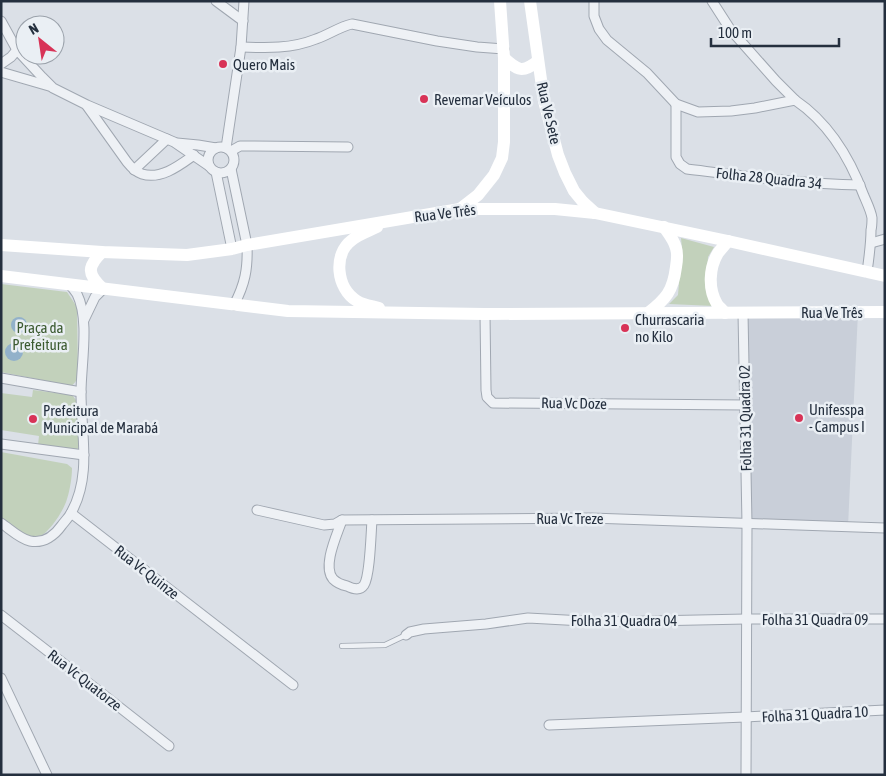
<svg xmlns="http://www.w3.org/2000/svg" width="886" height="776" viewBox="0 0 886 776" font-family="'Asap Condensed',sans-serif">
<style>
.built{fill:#c9cfd9}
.green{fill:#c2d1bb}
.water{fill:#92b1ca}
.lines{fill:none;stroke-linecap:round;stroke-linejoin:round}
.service-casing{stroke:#a0a7b1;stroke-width:6}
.minor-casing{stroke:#a0a7b1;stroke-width:11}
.service{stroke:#eef1f5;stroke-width:4.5}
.minor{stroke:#eef1f5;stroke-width:9}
.secondary{stroke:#fff;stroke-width:12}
.poi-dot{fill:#d83357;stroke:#eaeff4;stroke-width:2}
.labels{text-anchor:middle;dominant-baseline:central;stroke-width:5;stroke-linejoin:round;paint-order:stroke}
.poi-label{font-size:15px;fill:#242f3e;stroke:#eaeff4;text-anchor:start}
.street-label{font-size:15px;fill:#242f3e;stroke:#eaeff4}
.park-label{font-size:15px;fill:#3b5a30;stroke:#eaeff4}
</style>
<rect width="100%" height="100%" fill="#dbe0e7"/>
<path class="built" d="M858,312L848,527L747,524L743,313Z"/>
<g class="green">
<path d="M681,238L714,247L708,257L706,292L714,306L669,304L678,295L682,248Z"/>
<path d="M1,284L67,292L77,307L78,375C77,381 74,384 70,387L57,383L1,372Z"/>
<path d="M33,390L72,395L76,400L79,446L77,450L38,445L39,436L1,430V393L32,397Z"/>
<path d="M1,452L67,464L72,468C72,477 70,490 67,499C64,510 50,532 39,537C36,538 31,538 27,538L1,519Z"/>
</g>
<g class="water">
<circle cx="19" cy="325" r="8"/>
<circle cx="14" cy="352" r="9"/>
</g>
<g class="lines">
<g class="service-casing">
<path id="service" d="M342,646L385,645L406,635"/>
</g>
<g class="minor-casing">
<g id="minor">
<path d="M216,1L243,21"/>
<path d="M594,1V16L599,29L607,40L647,73L676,104L698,112L731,111L755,108L795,100C829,123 850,158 864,196C867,203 871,211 872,218C872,222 872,226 871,230C871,244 869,258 867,272"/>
<path d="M712,1L730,29L776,81L795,100"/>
<path d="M1,21L17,50L42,77L53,88L87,105L174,142L209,166"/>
<path d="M241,47C267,48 291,49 316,39C328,35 339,27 352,24L437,41L477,47L504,49"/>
<path d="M1,64L11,57L17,50"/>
<path d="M1,72L49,86"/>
<path d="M676,104V157L680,164L687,169C744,176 802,184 860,185"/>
<path d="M87,106L127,162C131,167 136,172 142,174C161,180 180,165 194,155"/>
<path d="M177,143L198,145L216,148"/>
<circle cx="221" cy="160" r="13"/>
<path d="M226,148L241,47L244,1"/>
<path d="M231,151L240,146H245L348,147"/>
<path d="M231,169L247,245C248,269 245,284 234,305"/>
<path d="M134,170L167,139"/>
<path d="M216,172L232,249"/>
<path d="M871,243L885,239"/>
<path d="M743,313L747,524L746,775"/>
<path d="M485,314L486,390L487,397L493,403L746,405"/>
<path d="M84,320L95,297L103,289"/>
<path d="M1,378L81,392"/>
<path d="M1,444L84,455"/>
<path d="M257,510L324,525L335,524L342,520L591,518L885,528"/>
<path d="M71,513L293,685"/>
<path d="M342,520C337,535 322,566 333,579C337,583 342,585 347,586C353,589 360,591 364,585C370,576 371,533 372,520"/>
<path d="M1,523C10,529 20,539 30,541C44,544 55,535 62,525C65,521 69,517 71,513C92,476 81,433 81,393C81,364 90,320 77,294C75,291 73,288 70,285"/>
<path d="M1,615L72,670L169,746"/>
<path d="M406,635L410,632L424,629L486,624L528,618L602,622L746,619H885"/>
<path d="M1,678L47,775"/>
<path d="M549,725L745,717L885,710"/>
</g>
</g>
<use href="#service" class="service"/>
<use href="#minor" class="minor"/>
<g class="secondary">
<path d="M530,1L544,101L558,155L565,173L574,191L583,202L595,213"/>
<path d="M504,58C518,71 523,73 538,61"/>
<path d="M460,209L478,195L494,175L502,158L504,142V58L500,1"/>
<path d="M377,227C369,231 359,234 352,240C333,254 336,288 357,301C363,305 372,306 379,308"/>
<path d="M1,245L102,252L187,255L232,249L247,245L460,209H555L595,213L728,241L885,276"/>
<path d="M102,252C87,267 87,274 103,289"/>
<path d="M1,276L288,311L485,314L885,312"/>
<path d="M648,313C666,299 673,291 676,267C677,261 678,254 676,248C674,240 669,234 664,227"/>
<path d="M725,313C723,310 719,307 717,304C708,289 709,268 718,253C721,249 725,245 728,241"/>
</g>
</g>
<g class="poi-dot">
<circle cx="223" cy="64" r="5"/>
<circle cx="424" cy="99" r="5"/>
<circle cx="625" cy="328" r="5"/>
<circle cx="799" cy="418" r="5"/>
<circle cx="33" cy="419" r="5"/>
</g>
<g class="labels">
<g class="poi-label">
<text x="233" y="64">Quero Mais</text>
<text x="434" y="99">Revemar Veículos</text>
<text x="635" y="319">Churrascaria<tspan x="635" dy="17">no Kilo</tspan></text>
<text x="809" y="409">Unifesspa<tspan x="809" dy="17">- Campus I</tspan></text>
<text x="43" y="410">Prefeitura<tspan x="43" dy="17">Municipal de Marabá</tspan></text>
</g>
<g class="street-label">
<text transform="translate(549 113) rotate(77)">Rua Ve Sete</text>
<text transform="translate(769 178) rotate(6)">Folha 28 Quadra 34</text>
<text transform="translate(445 213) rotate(-7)">Rua Ve Três</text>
<text x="832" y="312">Rua Ve Três</text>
<text transform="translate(574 403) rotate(1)">Rua Vc Doze</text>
<text transform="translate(745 418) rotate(-91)">Folha 31 Quadra 02</text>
<text x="570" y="518">Rua Vc Treze</text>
<text transform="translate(147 572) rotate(38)">Rua Vc Quinze</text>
<text x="815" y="619">Folha 31 Quadra 09</text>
<text x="624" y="620">Folha 31 Quadra 04</text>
<text transform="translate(85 680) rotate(38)">Rua Vc Quatorze</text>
<text transform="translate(815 714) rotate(-3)">Folha 31 Quadra 10</text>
</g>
<g class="park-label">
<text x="40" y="327">Praça da<tspan x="40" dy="17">Prefeitura</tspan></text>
</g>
</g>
<rect width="886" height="776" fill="none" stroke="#242f3e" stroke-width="5"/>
<g transform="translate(40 40) rotate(330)"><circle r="24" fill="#eaeff4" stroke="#9ba2ab"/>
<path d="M0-4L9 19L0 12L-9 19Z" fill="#d83357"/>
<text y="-8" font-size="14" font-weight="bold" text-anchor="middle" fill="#242f3e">N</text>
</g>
<path d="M711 38v8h128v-8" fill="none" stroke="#242f3e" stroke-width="2.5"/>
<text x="718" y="38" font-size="15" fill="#242f3e" stroke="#eaeff4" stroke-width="4" paint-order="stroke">100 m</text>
</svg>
